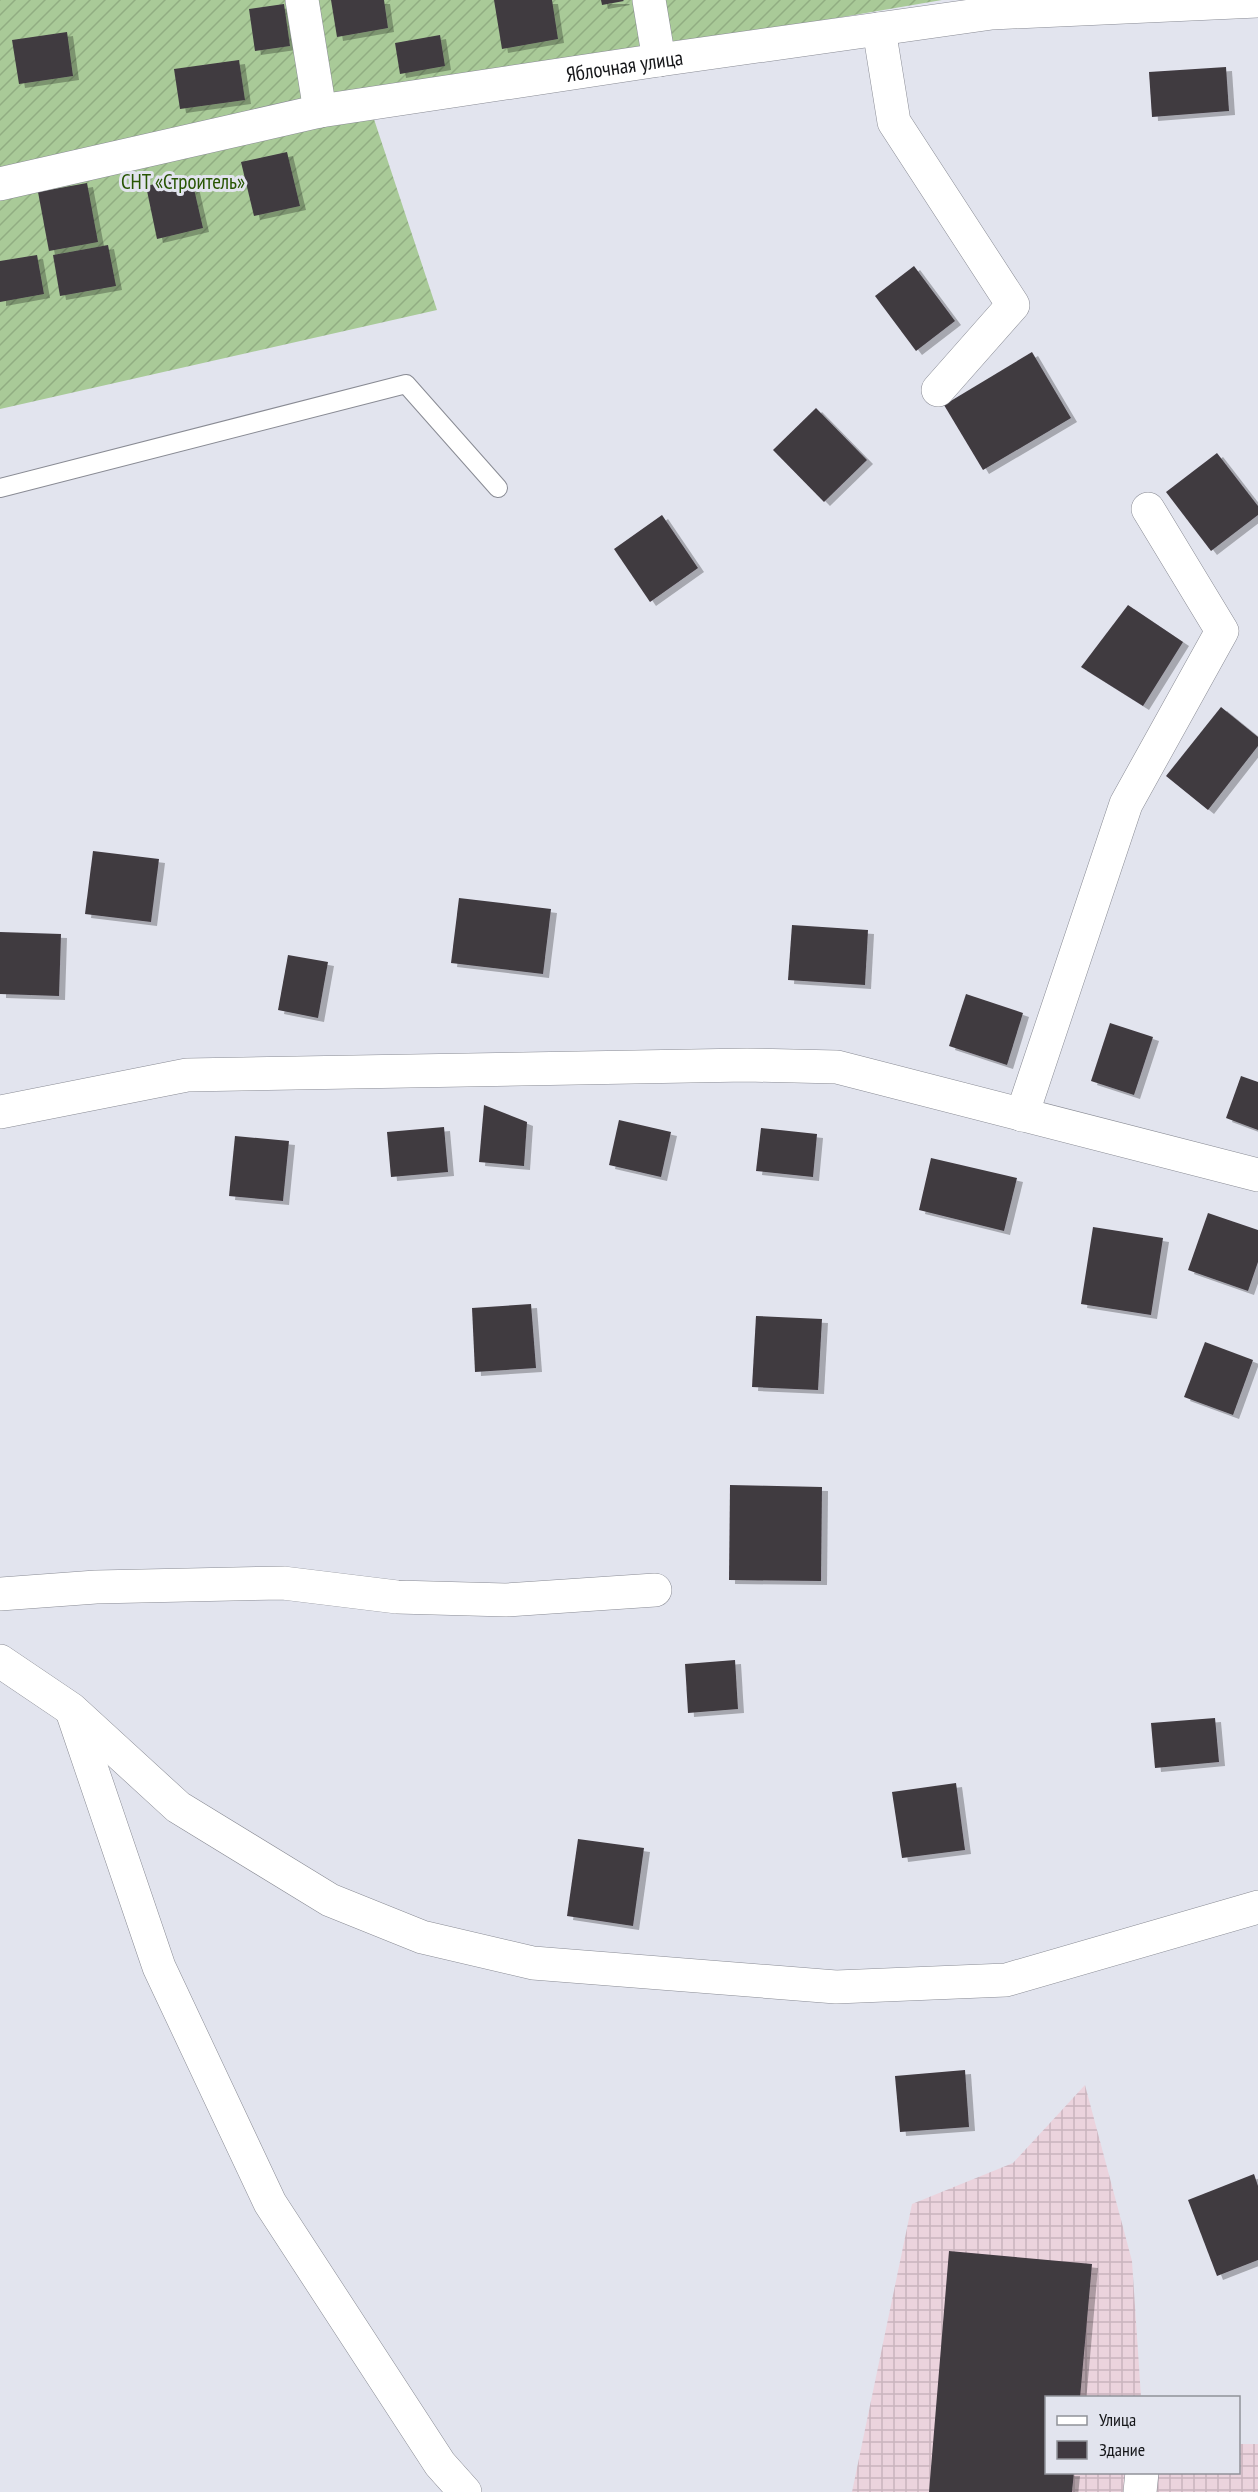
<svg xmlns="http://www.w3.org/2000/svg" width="1258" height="2492" viewBox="0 0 1258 2492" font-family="'PT Sans Narrow',sans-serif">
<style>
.industrial{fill:url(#industrial-grid)}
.garden{fill:url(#garden-furrows)}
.building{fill:#403a41;filter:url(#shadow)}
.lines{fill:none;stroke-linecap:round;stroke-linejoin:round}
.lane-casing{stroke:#898b94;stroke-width:20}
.street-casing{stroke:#898b94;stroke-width:34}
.secondary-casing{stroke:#898b94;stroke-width:34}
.lane{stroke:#fff;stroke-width:18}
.street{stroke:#fff;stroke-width:33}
.secondary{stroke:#fff;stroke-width:33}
.labels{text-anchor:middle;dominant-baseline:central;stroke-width:6;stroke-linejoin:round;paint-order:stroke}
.street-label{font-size:21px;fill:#151619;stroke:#e2e4ee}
.park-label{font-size:21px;fill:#285503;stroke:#e2e4ee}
</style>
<defs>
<pattern id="industrial-grid" width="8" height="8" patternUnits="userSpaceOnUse" patternTransform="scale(1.5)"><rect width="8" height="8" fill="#ebd3dd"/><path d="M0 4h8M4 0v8" fill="none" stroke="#c9b4bd"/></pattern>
<pattern id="garden-furrows" width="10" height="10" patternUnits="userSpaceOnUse" patternTransform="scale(1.5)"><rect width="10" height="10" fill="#a9ca98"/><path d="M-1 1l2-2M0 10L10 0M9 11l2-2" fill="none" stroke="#91ad82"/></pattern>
<filter id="shadow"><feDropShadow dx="6" dy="4" stdDeviation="0" flood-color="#0004"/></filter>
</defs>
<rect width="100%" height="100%" fill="#e2e4ee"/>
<path class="industrial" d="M1085,2085L1132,2261L1141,2397L1046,2398V2472H1238L1239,2444H1258V2492H852L912,2204L1013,2163Z"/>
<path class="garden" d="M0,0H942L367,98L437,310L0,409Z"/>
<g class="building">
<path d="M331,0H384L388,28L337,37Z"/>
<path d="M494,0H552L558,39L502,49Z"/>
<path d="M601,0H623L624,1L602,5Z"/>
<path d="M284,4L290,46L255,51L249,9Z"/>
<path d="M67,32L73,76L19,84L12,40Z"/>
<path d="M440,35L445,66L400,74L395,43Z"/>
<path d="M239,60L245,100L180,109L174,69Z"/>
<path d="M1226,67L1229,111L1152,117L1149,72Z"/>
<path d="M287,152L300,206L254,216L241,162Z"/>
<path d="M191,176L203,228L157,239L146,186Z"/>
<path d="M87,183L98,242L49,251L38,192Z"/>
<path d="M108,245L116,286L60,296L53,255Z"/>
<path d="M37,255L44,294L0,302V261Z"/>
<path d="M914,266L955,321L916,351L875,296Z"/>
<path d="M1032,352L1071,418L983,470L944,405Z"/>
<path d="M816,408L867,460L824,502L773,450Z"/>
<path d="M1217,453L1258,506V515L1211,551L1166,492Z"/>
<path d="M662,515L698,568L650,602L614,549Z"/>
<path d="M1128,605L1183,642L1143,706L1081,667Z"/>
<path d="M1221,707L1258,737V746L1208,810L1166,776Z"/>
<path d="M93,851L159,859L151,922L85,914Z"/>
<path d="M459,898L551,909L543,974L451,963Z"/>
<path d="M792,925L868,930L865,985L788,980Z"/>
<path d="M0,932L61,934L59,996L0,994Z"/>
<path d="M288,955L328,962L318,1018L278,1010Z"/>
<path d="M966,994L1023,1013L1007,1065L949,1046Z"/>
<path d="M1110,1023L1153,1037L1134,1095L1091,1081Z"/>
<path d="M1241,1076L1258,1082V1130L1226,1118Z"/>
<path d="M484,1105L527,1122L524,1166L479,1162Z"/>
<path d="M619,1120L671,1132L661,1177L609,1165Z"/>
<path d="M444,1127L448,1172L391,1177L387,1132Z"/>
<path d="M761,1128L817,1134L813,1177L756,1171Z"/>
<path d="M235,1136L289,1141L283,1201L229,1196Z"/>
<path d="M931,1158L1017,1178L1004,1231L919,1210Z"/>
<path d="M1208,1213L1258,1230V1262L1248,1291L1188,1270Z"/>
<path d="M1093,1227L1163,1238L1151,1315L1081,1304Z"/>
<path d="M531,1304L536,1368L475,1372L472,1308Z"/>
<path d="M756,1316L822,1319L818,1390L752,1387Z"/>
<path d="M1205,1342L1253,1360L1233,1415L1184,1397Z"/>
<path d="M730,1485L822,1487L821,1581L729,1580Z"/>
<path d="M735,1660L738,1709L688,1713L685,1664Z"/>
<path d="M1215,1718L1219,1762L1155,1768L1151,1723Z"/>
<path d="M956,1783L965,1850L902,1858L892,1792Z"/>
<path d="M578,1839L644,1848L633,1926L567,1916Z"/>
<path d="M965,2070L969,2127L900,2132L895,2076Z"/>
<path d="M1254,2174L1258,2186V2260L1217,2276L1188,2200Z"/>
<path d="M949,2251L1092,2264L1080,2398H1046V2472H1074L1072,2492H929Z"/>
</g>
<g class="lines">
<g class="lane-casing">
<path id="lane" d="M0,488L406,384L498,488"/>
</g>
<g class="street-casing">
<g id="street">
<path d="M302,0L320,111"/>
<path d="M649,0L659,60"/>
<path d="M879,29L894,122L1013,305L938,390"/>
<path id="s1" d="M0,184L320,111L659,60L992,13L1258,1"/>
<path d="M1022,1115L1126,804L1222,631L1148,509"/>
<path d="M0,1594L96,1587L283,1583L397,1597L506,1600L655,1590"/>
<path d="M0,1661L71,1709L178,1807L330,1900L422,1937L533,1963L836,1987L1006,1980L1258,1907"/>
<path d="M72,1711L159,1967L270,2203L440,2464L465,2492"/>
<path d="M1140,2492L1142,2472"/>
</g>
</g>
<g class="secondary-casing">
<path id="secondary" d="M0,1112L187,1075L747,1065L837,1067L1258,1175"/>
</g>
<use href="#lane" class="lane"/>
<use href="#street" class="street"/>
<use href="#secondary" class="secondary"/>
</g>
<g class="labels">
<g class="street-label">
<text stroke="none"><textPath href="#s1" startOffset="636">Яблочная улица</textPath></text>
</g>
<g class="park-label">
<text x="183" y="181">СНТ «Строитель»</text>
</g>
</g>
<rect x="1045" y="2396" width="195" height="78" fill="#e2e4ee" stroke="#909299" stroke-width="1.5"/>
<rect x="1057" y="2416" width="30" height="9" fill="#ffffff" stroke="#909299" stroke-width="1.5"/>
<text x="1099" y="2426" font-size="18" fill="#151619">Улица</text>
<rect x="1057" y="2441" width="30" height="18" fill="#403a41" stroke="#909299" stroke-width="1.5"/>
<text x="1099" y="2456" font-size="18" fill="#151619">Здание</text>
</svg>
